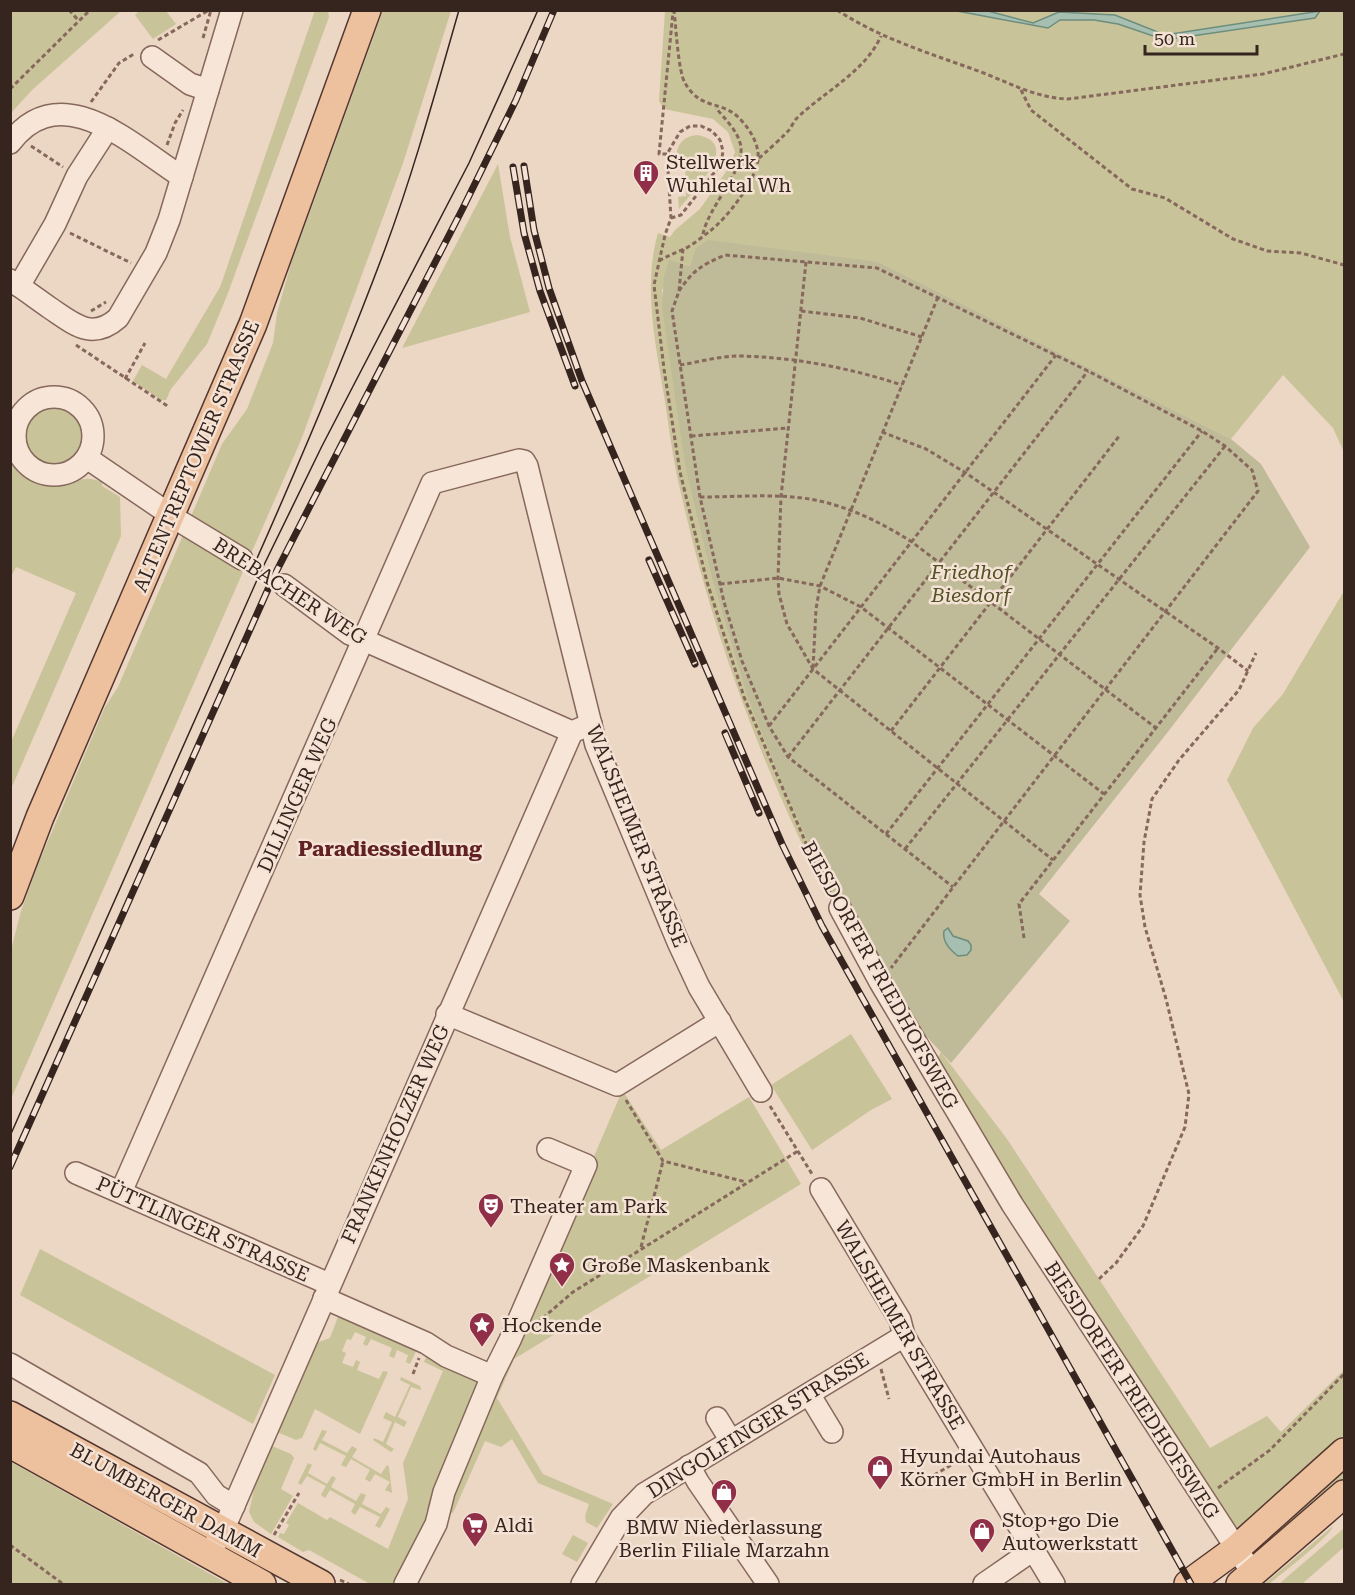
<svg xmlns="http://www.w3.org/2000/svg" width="1355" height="1595" viewBox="0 0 1355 1595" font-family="'Roboto Serif',serif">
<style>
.green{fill:#c9c399}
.cemetery{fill:#bfba98}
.water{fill:#a6bfb1;stroke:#6d8d7d;stroke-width:1.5}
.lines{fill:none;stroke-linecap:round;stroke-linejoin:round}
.minor-casing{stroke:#86685c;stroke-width:24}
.major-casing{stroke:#543730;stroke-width:30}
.path{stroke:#86685c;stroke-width:3;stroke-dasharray:4.5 3;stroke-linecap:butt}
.minor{stroke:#f7e6d7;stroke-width:21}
.major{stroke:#edc19e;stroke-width:27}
.tram{stroke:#36241f;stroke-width:1.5}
.rail-casing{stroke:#36241f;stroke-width:7}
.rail{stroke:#f4e2d4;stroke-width:4.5;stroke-dasharray:14;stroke-linecap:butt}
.labels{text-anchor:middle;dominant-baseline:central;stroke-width:5;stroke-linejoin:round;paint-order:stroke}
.poi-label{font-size:20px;fill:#36241f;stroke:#f4e2d4;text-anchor:start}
.street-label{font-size:20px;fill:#36241f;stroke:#f4e2d4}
.park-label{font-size:20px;font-style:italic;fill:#525226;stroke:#f4e2d4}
.neighbourhood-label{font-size:21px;font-weight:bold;fill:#612023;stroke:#f4e2d4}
</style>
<rect width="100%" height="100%" fill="#ecd6c4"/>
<g class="green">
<path d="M11,10H121V11L32,90L11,113Z"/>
<path d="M315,10L328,11L329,17L228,293L207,344L171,389L166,400H161L133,381L142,365L166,379L220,287L224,276Z"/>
<path d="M139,11H166L176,24L153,39L135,15Z"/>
<path d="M383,11H451L403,163L301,440L11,1099V950L21,911L39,862L105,707L118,687L222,444L247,409L273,343L277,313L291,264Z"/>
<path d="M665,11H1344V452L1333,428L1283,375L1231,439L879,262L695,249L690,266L681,263L662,290L686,471L712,579L747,696L819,866L835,894L843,899L833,906C765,776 713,637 681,493C673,461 669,427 664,395C655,342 643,285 658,233L670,237L675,230L700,209L730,166L735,152L728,132L713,119L664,109L659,101Z"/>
<path d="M697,135C744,143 692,192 679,209L678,197L686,196L685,159H676C676,145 683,136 697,135Z"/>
<path d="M498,164L510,237L530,312L402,348Z"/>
<circle cx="54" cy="436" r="29"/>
<path d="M11,463C23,480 43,490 65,485C82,481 83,475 102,482V486L120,497L121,536L11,789V742L76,593L16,567L11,577Z"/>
<path d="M1344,591V1002L1227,780L1253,728L1283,694Z"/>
<path d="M851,1034L892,1099L871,1110L812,1150L771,1085Z"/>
<path d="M941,1052L1007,1139L1210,1448L1267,1416L1281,1432L1344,1370V1435L1239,1528L1227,1519L934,1064Z"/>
<path d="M624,1093L661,1150L749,1097L801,1184L514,1359L497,1398L543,1474L613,1504L597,1528L586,1522L585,1516L589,1504L538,1483L512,1439L501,1447L485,1441L453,1513L450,1512L451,1488L620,1096Z"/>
<path d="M40,1249L275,1375L253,1424L20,1295Z"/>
<path d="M339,1314L418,1347L410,1364L406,1362L408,1355L397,1350L394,1358L389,1356L392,1348L371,1339L367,1346L363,1344L366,1337L355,1332L351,1340L347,1339L342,1351L346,1353L342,1363L353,1367L356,1360L360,1362L357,1370L379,1379L383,1371L388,1372L360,1434L315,1409L302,1438L296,1440L277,1432L316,1343L330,1338Z"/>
<path d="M428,1352L470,1371L481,1384L479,1394L426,1512L425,1522L426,1529L395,1584H370L309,1550L303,1552L278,1537L280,1533L284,1534L289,1525L286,1523L298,1503L327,1520L330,1517L388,1549L408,1499L403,1463L443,1371L424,1362Z"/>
<path d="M401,1377L420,1386L421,1389V1390L411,1387L398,1417L407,1422L404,1427L395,1422L386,1444L394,1449L391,1452L373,1440L374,1438L383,1442L392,1422L383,1418L386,1412L395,1417L410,1385L400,1380Z"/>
<path d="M322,1430L327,1431L322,1440L347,1453L352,1446L357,1449L352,1457L381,1474L387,1465L389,1467L392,1493L385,1490L390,1482L375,1474L370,1482L365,1479L370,1470L351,1459L346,1467L341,1465L346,1456L320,1443L316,1451L313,1449Z"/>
<path d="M272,1446L291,1454L294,1458L281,1489L293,1496L271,1534L254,1522L249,1512L256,1481Z"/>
<path d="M10,1462H11L228,1584H11Z"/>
<path d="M308,1463L312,1465L308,1473L327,1484L332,1476L336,1478L331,1487L356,1501L361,1493L366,1495L362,1504L381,1514L386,1507L390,1509L380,1528L375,1526L380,1517L360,1507L355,1515L351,1512L355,1504L330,1490L325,1498L321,1495L326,1486L307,1476L301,1485L298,1483Z"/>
<path d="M1344,1464V1479L1257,1553H1252Z"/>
<path d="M1333,1526C1331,1536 1281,1574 1269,1584H1264Z"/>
<path d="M1344,1528V1547L1302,1584H1279Z"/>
<path d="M573,1535L588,1543L577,1562L562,1554Z"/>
</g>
<path class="cemetery" d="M708,240L879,262L1231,439L1261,464L1310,547L1167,733L1039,894L1070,921L951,1063L902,1010L848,914L851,905L846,900L835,894L819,866L779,775L747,696L712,579L686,471L662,307L664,276L669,260L690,266L695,249Z"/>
<g class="water">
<path d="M957,11H988L1033,23L1059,12L1115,15L1165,35L1320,11L1315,18L1165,40L1118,24L1094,20H1060L1048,28Z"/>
<path d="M948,928L953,936L968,941L971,945V950L967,955L958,956C950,950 942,941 944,931Z"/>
</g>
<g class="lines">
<g class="minor-casing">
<g id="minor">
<path d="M152,57L190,84L208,90"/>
<path d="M10,143C61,75 133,146 182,177"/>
<path d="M10,280C24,289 37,299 50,308C74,324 92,341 118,318L156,253L169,220L232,10"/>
<path d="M19,286L55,224L77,176L108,128"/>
<circle cx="54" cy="436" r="39"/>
<path d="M87,458L181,522L242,559"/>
<path d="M284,585L350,634L572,732"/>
<path d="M840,908L880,982L1012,1204L1253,1574"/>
<path d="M447,1014L617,1085L720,1021"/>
<path d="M76,1173L329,1284"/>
<path d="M821,1189L900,1320L904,1336L1054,1584"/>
<path d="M121,1192L432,483L519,460L524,461L527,466L596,745L678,942L699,987L761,1091"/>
<path d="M324,1298L426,1343L446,1356L492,1376"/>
<path d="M10,1364L199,1473L216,1495L234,1506"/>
<path d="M809,1394L832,1432"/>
<path d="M717,1418L731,1441"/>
<path d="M689,1466L698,1482L768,1584"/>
<path d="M215,1544L225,1526L572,732L591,724"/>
<path d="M405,1584L436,1524L444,1492L492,1376L510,1340L586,1165L548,1149"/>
<path d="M582,1584L621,1518L644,1494L904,1336"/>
<path d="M984,1584L1033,1550"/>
</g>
</g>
<g class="major-casing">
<g id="major">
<path d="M10,896L40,817L253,324L367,10"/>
<path d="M10,1415L321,1584"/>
<path d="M10,1444L262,1584"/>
<path d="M1188,1584L1236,1549L1344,1452"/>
<path d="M1240,1584L1344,1494"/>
</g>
</g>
<g class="path">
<path d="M69,10L79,21"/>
<path d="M837,10C881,39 932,54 981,72C1010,83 1036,98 1068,99L1263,74L1344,54"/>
<path d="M203,38L211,10"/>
<path d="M158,40L209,10"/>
<path d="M10,89L90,10"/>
<path d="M1021,90L1031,110L1132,189L1165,198L1233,239L1267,251L1301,253L1344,265"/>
<path d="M91,102L119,63L134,54"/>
<path d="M167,145L175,123L183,110"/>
<path d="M31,146L63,167"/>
<path d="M667,154H659L673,12"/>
<path d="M759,158C762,156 787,133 789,130C792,126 794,121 797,118C825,91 865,72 881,36"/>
<path d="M671,218L681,215L721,164L723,151L720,140L712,131L701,126H690L680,132L667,154L671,218L665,235L654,285L664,369L680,472L707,582L744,697L816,867L831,894"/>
<path d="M70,233L131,263"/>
<path d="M703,234C708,208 743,172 741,148C740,133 724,118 716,108"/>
<path d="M683,249L679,291L672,311L700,497L724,602L742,661L769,726L788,757L953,887"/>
<path d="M659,261C667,256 675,253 684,249C693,245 702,237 710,231C727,218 755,182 758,160C760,144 748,126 737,116C718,100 701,110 685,83C678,71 676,26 674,10"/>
<path d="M806,262L781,497L778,578L779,594L787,624L813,669L1053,860"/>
<path d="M679,291C693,270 702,265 725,255L877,268L1088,371L1202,431L1225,446L1252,470L1258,491L891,968"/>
<path d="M91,311L106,302"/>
<path d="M801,311L860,318L922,337"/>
<path d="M76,345L169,407"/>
<path d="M680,365C699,362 720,356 739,356C794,357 850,368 902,385"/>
<path d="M125,379L145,343"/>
<path d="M882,432L926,449L966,473L1218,648L1248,671"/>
<path d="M691,436L788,428"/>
<path d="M700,497C738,497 778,493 815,500C850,507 882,523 912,542L1156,728"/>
<path d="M256,567L271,577"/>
<path d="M720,584L778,578L820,586L861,607L1104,794"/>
<path d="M813,668L816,609L820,586L938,297"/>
<path d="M769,726L1056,355"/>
<path d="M891,731L1120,435"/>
<path d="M788,757L1088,371"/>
<path d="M886,834L1202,431"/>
<path d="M905,849L1225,446"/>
<path d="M1024,938L1019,904L1218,648"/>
<path d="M626,1100L663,1161L746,1182"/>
<path d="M770,1106L812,1174"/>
<path d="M641,1247L663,1161"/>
<path d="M1099,1279L1116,1263L1143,1226L1185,1127L1189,1094L1166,999L1145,927L1140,895L1144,842L1152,799L1179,760L1239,690L1256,653"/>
<path d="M537,1323L573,1292L798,1151"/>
<path d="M881,1369L889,1399"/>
<path d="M413,1374L419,1358"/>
<path d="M934,1475L960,1460"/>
<path d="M1218,1488L1270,1450L1344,1374"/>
<path d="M274,1535L299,1493"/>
<path d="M10,1545L63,1584"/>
<path d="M340,1580L349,1584"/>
</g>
<use href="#minor" class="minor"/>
<use href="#major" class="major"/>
<g class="tram">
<path d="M251,572C298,466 344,359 385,249C414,171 436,90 459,10"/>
<path d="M10,1136L261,571L322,446L469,163L538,10"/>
</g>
<g class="rail-casing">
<g id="rail">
<path d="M524,166L534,230L549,288L582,381L782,844L822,926L1191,1584"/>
<path d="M513,167L524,233L540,291L575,386"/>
<path d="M649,560L695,664"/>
<path d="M725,733L759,813"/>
<path d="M10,1167L273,578L463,208L516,100L554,10"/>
</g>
</g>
<use href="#rail" class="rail"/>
</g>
<defs>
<g id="building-pin" transform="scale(1.35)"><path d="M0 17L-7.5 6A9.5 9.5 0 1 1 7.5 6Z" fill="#912f48" stroke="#f4e2d4"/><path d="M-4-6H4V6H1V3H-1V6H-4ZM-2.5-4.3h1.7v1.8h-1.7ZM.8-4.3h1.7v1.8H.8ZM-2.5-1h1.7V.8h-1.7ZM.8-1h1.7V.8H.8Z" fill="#fff"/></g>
<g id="theatre-pin" transform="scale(1.35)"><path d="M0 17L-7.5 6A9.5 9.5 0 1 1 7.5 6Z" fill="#912f48" stroke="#f4e2d4"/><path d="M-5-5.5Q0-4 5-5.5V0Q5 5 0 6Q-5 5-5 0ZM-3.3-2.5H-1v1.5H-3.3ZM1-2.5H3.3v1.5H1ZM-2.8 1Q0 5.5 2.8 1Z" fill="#fff"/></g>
<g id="sight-pin" transform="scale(1.35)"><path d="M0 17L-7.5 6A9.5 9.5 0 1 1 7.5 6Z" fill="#912f48" stroke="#f4e2d4"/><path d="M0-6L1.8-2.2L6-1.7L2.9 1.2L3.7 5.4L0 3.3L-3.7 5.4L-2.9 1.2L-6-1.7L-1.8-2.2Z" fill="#fff"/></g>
<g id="shop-pin" transform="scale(1.35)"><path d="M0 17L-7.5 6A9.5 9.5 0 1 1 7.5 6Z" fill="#912f48" stroke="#f4e2d4"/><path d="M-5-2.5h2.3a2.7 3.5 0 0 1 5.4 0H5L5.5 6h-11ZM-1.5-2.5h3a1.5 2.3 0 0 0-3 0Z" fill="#fff"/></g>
<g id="supermarket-pin" transform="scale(1.35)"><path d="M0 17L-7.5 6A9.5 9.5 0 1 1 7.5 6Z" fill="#912f48" stroke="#f4e2d4"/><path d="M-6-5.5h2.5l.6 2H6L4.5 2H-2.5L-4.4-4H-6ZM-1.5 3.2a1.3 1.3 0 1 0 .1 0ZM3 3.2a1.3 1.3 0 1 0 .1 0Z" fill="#fff"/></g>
</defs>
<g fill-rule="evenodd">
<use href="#building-pin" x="646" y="173"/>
<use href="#theatre-pin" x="491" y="1206"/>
<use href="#sight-pin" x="562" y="1265"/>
<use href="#sight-pin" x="482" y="1325"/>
<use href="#shop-pin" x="880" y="1468"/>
<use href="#shop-pin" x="724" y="1492"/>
<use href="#supermarket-pin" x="475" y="1525"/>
<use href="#shop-pin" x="982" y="1531"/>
</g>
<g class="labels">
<g class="poi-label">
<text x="666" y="162">Stellwerk<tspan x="666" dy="23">Wuhletal Wh</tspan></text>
<text x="510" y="1206">Theater am Park</text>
<text x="582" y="1265">Große Maskenbank</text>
<text x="502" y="1325">Hockende</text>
<text x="900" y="1456">Hyundai Autohaus<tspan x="900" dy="23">Körner GmbH in Berlin</tspan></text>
<text x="1002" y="1520">Stop+go Die<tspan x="1002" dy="23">Autowerkstatt</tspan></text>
<text x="494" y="1525">Aldi</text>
<text x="724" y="1527" text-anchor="middle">BMW Niederlassung<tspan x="724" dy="23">Berlin Filiale Marzahn</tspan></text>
</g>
<g class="street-label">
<text transform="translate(196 456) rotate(-67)">ALTENTREPTOWER STRASSE</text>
<text transform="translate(290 591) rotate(33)">BREBACHER WEG</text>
<text transform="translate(297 795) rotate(-66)">DILLINGER WEG</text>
<text transform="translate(637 836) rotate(68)">WALSHEIMER STRASSE</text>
<text transform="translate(880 975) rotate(61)">BIESDORFER FRIEDHOFSWEG</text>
<text transform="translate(395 1134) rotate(-66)">FRANKENHOLZER WEG</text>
<text transform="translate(203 1229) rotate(24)">PÜTTLINGER STRASSE</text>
<text transform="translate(900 1325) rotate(60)">WALSHEIMER STRASSE</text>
<text transform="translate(1132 1390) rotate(57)">BIESDORFER FRIEDHOFSWEG</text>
<text transform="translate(758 1425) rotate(-32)">DINGOLFINGER STRASSE</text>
<text transform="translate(166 1500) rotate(29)">BLUMBERGER DAMM</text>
</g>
<g class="park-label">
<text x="971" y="572">Friedhof<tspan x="971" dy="23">Biesdorf</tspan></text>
</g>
<g class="neighbourhood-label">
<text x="390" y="849">Paradiessiedlung</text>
</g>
</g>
<rect width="1355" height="1595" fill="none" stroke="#36241f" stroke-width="24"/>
<path d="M1145 45v9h112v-9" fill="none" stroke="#36241f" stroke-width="3"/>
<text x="1154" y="45" font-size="18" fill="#36241f" stroke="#f4e2d4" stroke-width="4.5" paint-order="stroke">50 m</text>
</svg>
